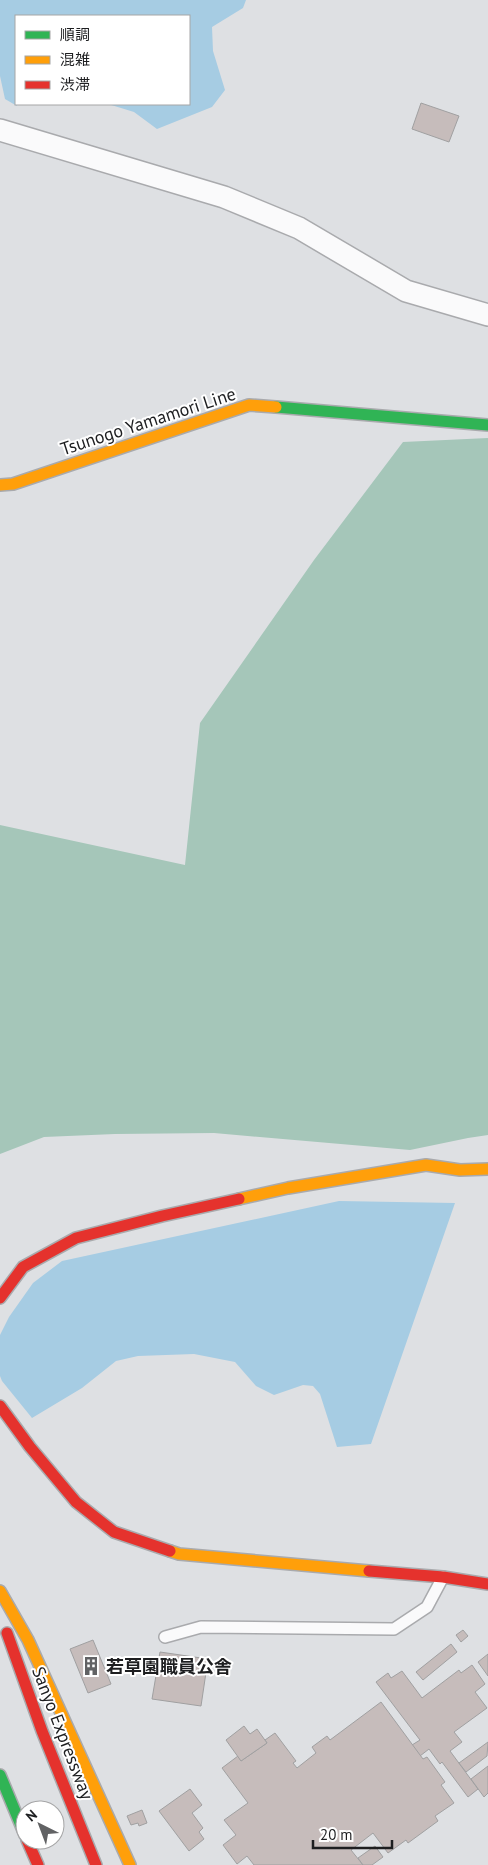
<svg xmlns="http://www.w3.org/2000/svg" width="488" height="1865" viewBox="0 0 488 1865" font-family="'PT Sans','Noto Sans JP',sans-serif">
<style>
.forest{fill:#a5c6b9}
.water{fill:#a6cce3}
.building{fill:#c6bcbb;stroke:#a0a0a1}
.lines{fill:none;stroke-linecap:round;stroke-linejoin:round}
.lane-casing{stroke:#a9aaad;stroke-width:14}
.street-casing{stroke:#a9aaad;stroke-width:24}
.fast-casing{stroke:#a9aaad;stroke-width:14}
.slow-casing{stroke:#a9aaad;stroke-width:14}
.jam-casing{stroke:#a9aaad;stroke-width:14}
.lane{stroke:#fafafb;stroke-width:11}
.street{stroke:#fafafb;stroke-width:21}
.fast{stroke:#30b455;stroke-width:11}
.slow{stroke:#ff9f0a;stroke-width:11}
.jam{stroke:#e5322d;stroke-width:11}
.labels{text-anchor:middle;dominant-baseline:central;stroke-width:4;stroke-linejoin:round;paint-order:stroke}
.street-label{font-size:18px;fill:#1d1e20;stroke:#fff}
.poi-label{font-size:18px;font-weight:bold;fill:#1d1e20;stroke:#fff;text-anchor:start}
</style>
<rect width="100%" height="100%" fill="#dee0e3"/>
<path class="forest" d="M488,438V1135L468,1138L410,1150L214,1133L115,1134L44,1137L0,1154V825L185,865L200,723L314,560L403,442Z"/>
<g class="water">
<path d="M0,0H246L243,8L212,27L213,51L225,90L212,107L157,129L134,112L108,104H189V16H16L17,106L5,99L0,76Z"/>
<path d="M339,1201L455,1203L371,1444L337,1447L320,1394L313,1386L303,1385L274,1395L256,1386L235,1362L194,1354L138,1356L116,1361L82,1388L32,1418L2,1381L0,1376V1335L9,1317L33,1283L62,1261Z"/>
</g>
<g class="building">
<path d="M421,103L459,116L449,142L412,129Z"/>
<path d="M463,1630L468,1636L461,1642L456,1635Z"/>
<path d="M93,1640L111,1684L88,1693L70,1649Z"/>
<path d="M451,1644L457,1652L423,1680L416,1672Z"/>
<path d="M160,1652L208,1659L201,1706L152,1699Z"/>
<path d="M488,1654V1676L478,1662Z"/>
<path d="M472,1665L485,1684L475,1692L487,1708L454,1732L462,1742L450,1751L478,1789L468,1797L442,1762L440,1764L429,1749L420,1756L412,1745L420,1740L376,1682L388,1673L391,1678L402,1671L422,1698L459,1670L461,1673Z"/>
<path d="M381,1702L423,1759L427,1757L445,1782L441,1785L454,1803L435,1816L438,1821L408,1843L406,1840L388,1853L373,1833L351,1850L363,1865H254L247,1856L237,1864L223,1845L236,1835L224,1820L248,1803L222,1768L238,1756L241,1761L267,1743L265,1740L275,1733L296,1761L293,1763L297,1768L316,1753L312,1747L327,1736L330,1740Z"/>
<path d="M244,1726L250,1734L257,1729L267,1743L241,1761L226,1740Z"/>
<path d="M488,1742L487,1756L466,1772L459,1763Z"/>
<path d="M488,1766V1793L484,1797L471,1779Z"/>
<path d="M190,1789L202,1805L192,1813L203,1828L199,1832L204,1839L189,1851L159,1811Z"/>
<path d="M142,1810L147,1823L139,1826L138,1823L131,1825L127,1816Z"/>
<path d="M375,1846L383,1857L372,1865H363L358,1858Z"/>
</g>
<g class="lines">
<g class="lane-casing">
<path id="lane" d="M165,1637L201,1627L394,1629L427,1607L443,1577"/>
</g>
<g class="street-casing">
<path id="street" d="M0,130L224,197L299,228L406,291L488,315"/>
</g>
<g class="fast-casing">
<g id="fast">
<path d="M276,407L488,425"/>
<path d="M0,1775L25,1835"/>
</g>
</g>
<g class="slow-casing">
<g id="slow">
<path d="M0,485L13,484L249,405L276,407"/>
<path d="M239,1199L288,1188L426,1165L460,1170L488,1169"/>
<path d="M170,1551L179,1554L369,1571"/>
<path d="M0,1591L28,1640L130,1865"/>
</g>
</g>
<g class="jam-casing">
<g id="jam">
<path d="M0,1298L23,1267L76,1238L162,1216L239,1199"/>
<path d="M0,1406L30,1447L76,1502L114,1532L170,1551"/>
<path d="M369,1571L443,1577L488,1584"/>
<path d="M7,1633L42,1731L96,1865"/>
<path d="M27,1840L38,1865"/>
</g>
</g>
<use href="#lane" class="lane"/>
<use href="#street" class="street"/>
<use href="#fast" class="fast"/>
<use href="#slow" class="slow"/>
<use href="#jam" class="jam"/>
</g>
<defs>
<g id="building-bare" transform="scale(1.5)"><path d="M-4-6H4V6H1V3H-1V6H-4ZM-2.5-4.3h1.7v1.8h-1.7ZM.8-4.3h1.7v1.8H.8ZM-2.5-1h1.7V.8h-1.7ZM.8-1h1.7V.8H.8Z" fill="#616264" stroke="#fff" stroke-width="2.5" paint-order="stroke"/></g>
</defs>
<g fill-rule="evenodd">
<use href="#building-bare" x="91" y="1666"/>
</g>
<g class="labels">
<g class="street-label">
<text transform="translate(148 421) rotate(-18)">Tsunogo Yamamori Line</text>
<text transform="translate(63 1733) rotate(69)">Sanyo Expressway</text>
</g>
<g class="poi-label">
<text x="106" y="1666">若草園職員公舎</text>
</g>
</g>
<rect x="15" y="15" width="175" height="90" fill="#ffffff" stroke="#a5a5a6"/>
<rect x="25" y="31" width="25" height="8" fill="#30b455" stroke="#a5a5a6"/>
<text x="60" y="40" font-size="15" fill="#1d1e20">順調</text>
<rect x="25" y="56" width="25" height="8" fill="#ff9f0a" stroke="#a5a5a6"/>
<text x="60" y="65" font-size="15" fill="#1d1e20">混雑</text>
<rect x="25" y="81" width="25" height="8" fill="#e5322d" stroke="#a5a5a6"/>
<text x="60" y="90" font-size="15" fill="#1d1e20">渋滞</text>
<g transform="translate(40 1825) rotate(318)"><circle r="24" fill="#ffffff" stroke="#a5a5a6"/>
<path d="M0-4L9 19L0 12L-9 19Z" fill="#616264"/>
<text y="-8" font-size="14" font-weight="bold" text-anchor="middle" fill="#1d1e20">N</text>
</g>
<path d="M313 1840v8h79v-8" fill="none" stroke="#1d1e20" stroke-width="2.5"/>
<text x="320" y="1840" font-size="15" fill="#1d1e20" stroke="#ffffff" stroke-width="4" paint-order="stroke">20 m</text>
</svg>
